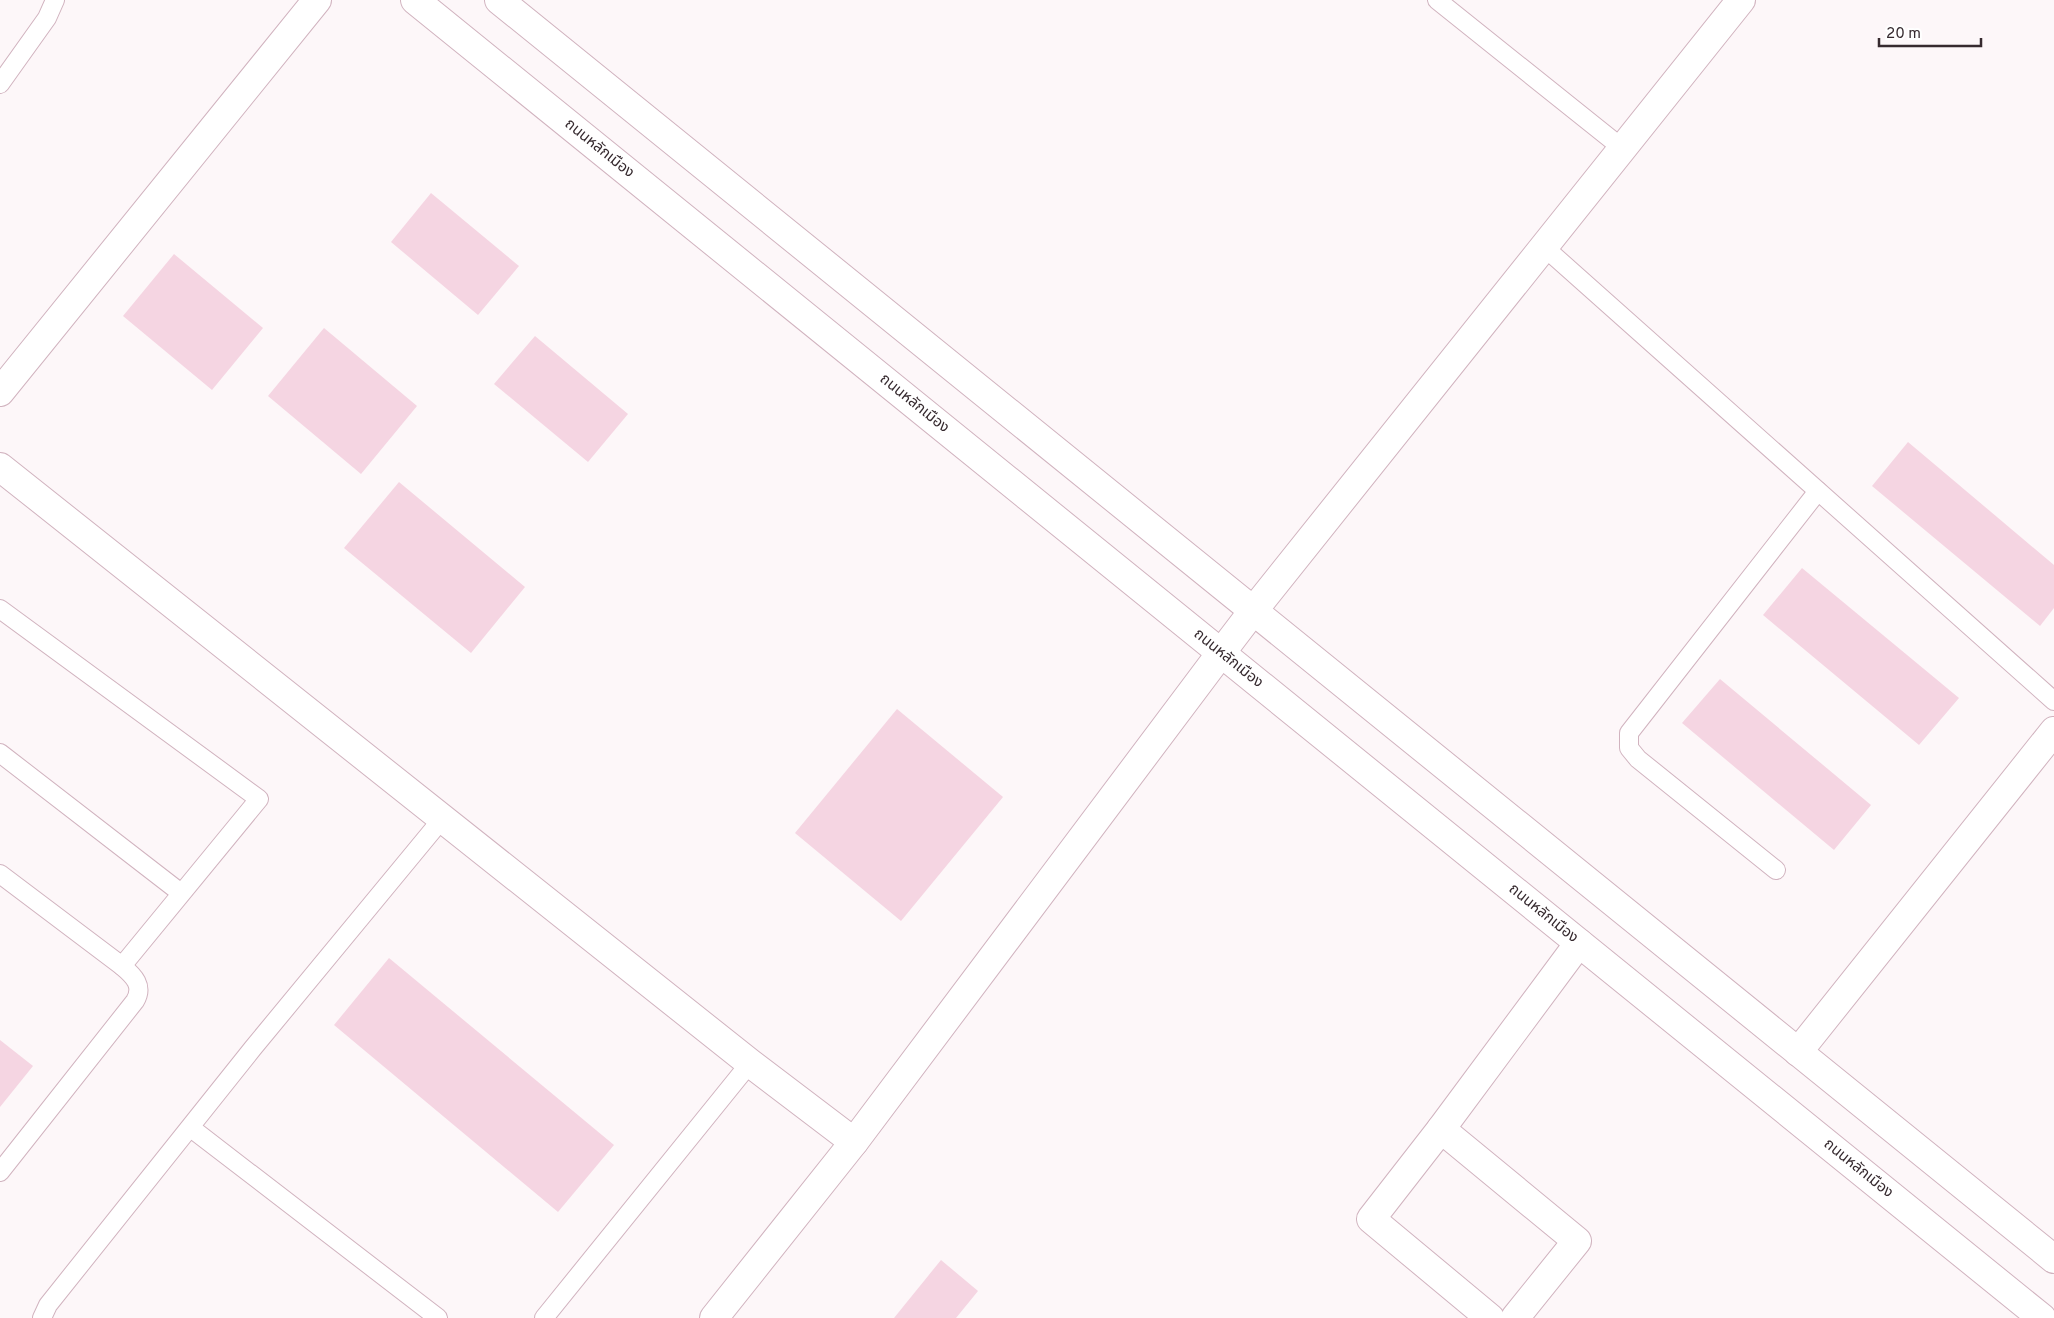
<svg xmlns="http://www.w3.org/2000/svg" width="2054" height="1318" viewBox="0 0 2054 1318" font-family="Overpass,'Noto Sans Thai',sans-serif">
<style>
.building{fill:#f5d5e2}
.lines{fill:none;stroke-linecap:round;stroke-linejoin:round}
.service-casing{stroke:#d1b3bf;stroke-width:20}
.minor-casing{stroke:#d1b3bf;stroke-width:30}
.tertiary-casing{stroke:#d1b3bf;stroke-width:30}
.service{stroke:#fff;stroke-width:18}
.minor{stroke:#fff;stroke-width:28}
.tertiary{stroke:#fff;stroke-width:28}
.labels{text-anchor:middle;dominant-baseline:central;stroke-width:4.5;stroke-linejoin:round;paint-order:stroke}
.street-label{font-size:15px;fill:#362a2f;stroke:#fff}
</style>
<rect width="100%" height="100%" fill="#fdf7f9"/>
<g class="building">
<path d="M431,193L519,266L478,315L391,242Z"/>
<path d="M174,254L263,328L212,390L123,316Z"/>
<path d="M324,328L417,406L361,474L268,396Z"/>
<path d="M535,336L628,414L588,462L494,384Z"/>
<path d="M1908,442L2054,565V608L2040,626L1872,486Z"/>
<path d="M399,482L525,587L471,653L344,548Z"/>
<path d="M1802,568L1959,698L1919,745L1763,615Z"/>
<path d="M1720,679L1871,805L1834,850L1682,723Z"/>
<path d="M897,709L1003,797L901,921L795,833Z"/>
<path d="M389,958L614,1145L558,1212L334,1025Z"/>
<path d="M0,1040L33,1066L0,1107Z"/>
<path d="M941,1260L978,1291L956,1318H894Z"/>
</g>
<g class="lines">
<g class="service-casing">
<g id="service">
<path d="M1437,0L1622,148"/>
<path d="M0,84L47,18L55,0"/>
<path d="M1543,246L2054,701"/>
<path d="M0,609L259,799L122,966L0,874"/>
<path d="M0,753L181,893"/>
<path d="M1776,870L1638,759L1629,748V733L1818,491"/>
<path d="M191,1128L438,1318"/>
<path d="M0,1172L135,1001C144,986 134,976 122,966"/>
<path d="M42,1318L48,1305L253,1048L442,819"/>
<path d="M544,1318L750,1063"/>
</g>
</g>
<g class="minor-casing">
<g id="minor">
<path d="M0,392L317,0"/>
<path d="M0,467L750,1063L854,1142"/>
<path d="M1253,611L1741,0"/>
<path d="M1798,1052L2054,731"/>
<path d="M1441,1129L1577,1241L1515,1318"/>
<path d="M714,1318L854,1142L1221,653"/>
<path d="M1490,1318L1371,1219L1441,1129L1579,943"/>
</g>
</g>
<g class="tertiary-casing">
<g id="tertiary">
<path d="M415,0L2042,1318"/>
<path d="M499,0L2054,1259"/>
<path d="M1221,653L1253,611"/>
</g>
</g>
<use href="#service" class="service"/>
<use href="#minor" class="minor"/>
<use href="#tertiary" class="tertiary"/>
</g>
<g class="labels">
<g class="street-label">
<text transform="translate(599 149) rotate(39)">ถนนหลักเมือง</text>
<text transform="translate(914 404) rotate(39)">ถนนหลักเมือง</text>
<text transform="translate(1228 659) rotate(39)">ถนนหลักเมือง</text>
<text transform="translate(1543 914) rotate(39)">ถนนหลักเมือง</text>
<text transform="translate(1858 1169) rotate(39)">ถนนหลักเมือง</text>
</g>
</g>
<path d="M1879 38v8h102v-8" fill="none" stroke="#362a2f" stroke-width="2.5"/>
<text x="1886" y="38" font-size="15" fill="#362a2f" stroke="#ffffff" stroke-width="4" paint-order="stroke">20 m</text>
</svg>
